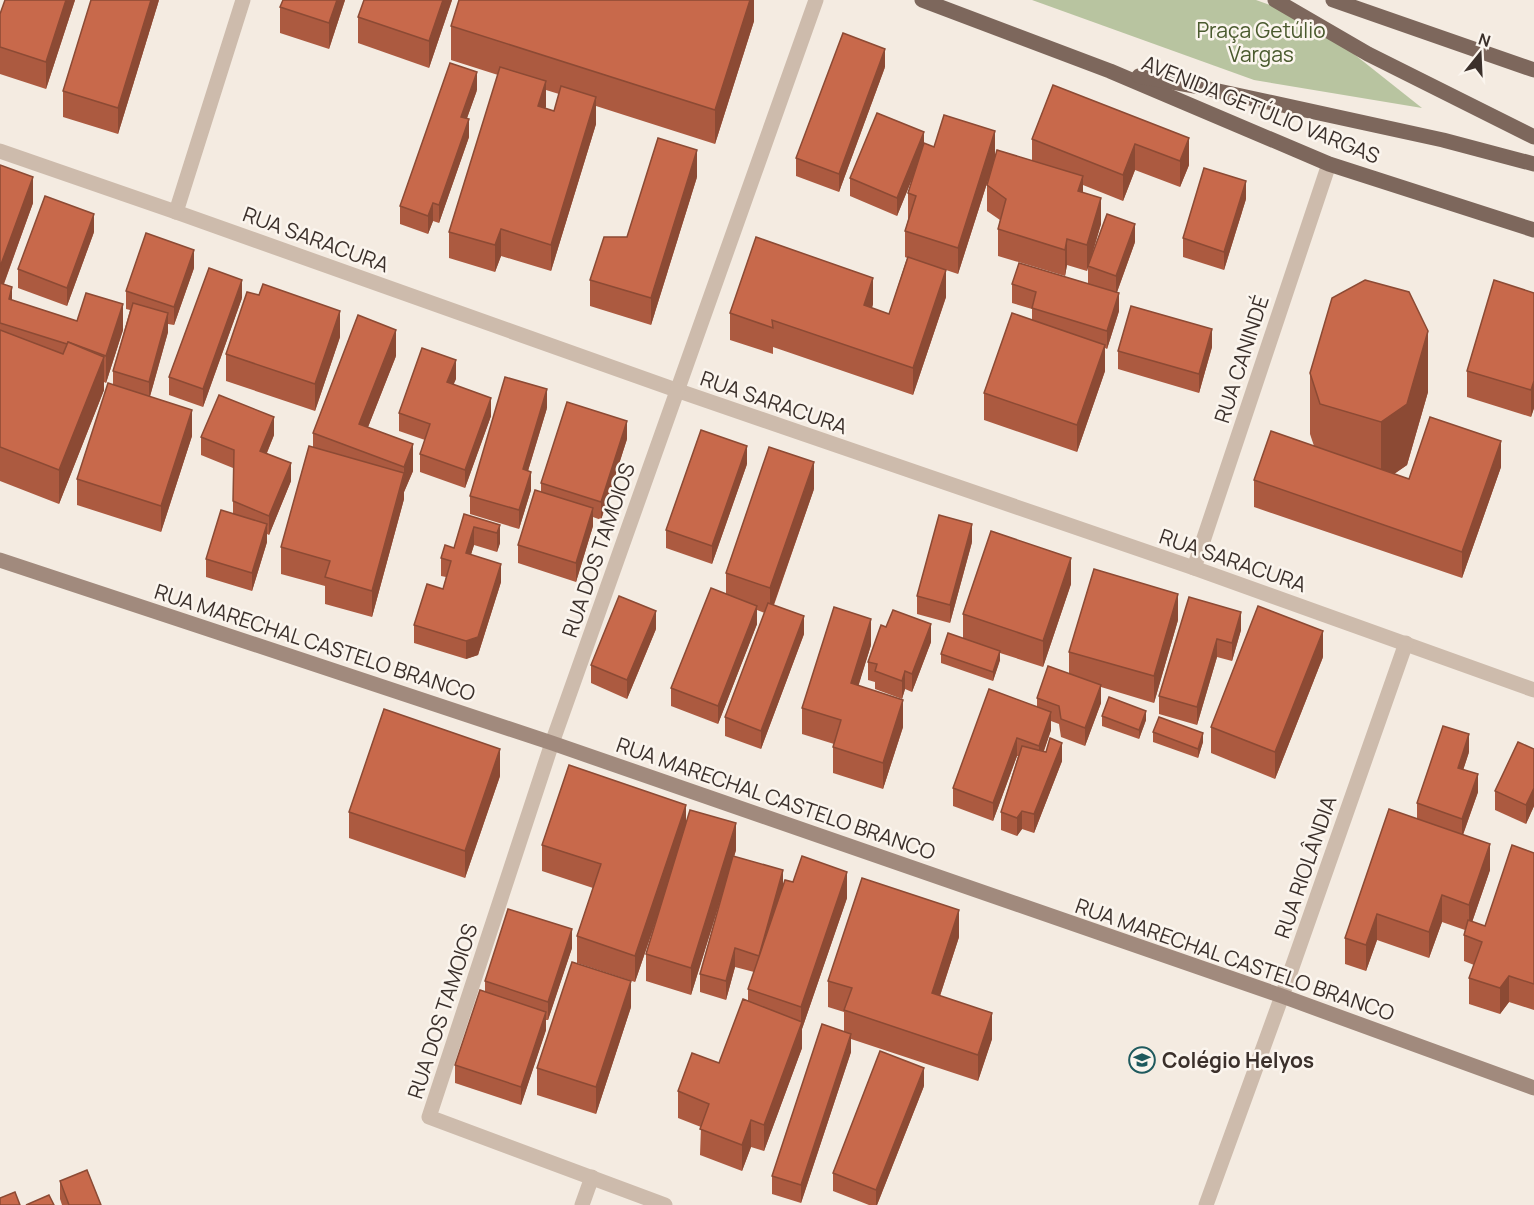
<svg xmlns="http://www.w3.org/2000/svg" width="1534" height="1205" viewBox="0 0 1534 1205" font-family="Manrope,sans-serif">
<style>
.green{fill:#b8c4a0}
.lines{fill:none;stroke-linecap:round;stroke-linejoin:round}
.street{stroke:#cdbbac;stroke-width:15}
.secondary{stroke:#a18a7d;stroke-width:15}
.primary{stroke:#7d675c;stroke-width:15}
.wall{fill:#ac5a40;fill-rule:evenodd}
.shaded-wall{fill:#8c4a34}
.building{fill:#c8694b;stroke:#8c4a34;stroke-width:1.5}
.labels{text-anchor:middle;dominant-baseline:central;stroke-width:5;stroke-linejoin:round;paint-order:stroke}
.park-label{font-size:21px;fill:#4a5a2e;stroke:#fbf5ee}
.street-label{font-size:21px;fill:#3b302b;stroke:#fbf5ee}
.poi-label{font-size:21px;font-weight:bold;fill:#3b302b;stroke:#fbf5ee;text-anchor:start}
</style>
<rect width="100%" height="100%" fill="#f4ebe1"/>
<path class="green" d="M1032,0H1256L1311,20L1422,108L1254,80Z"/>
<g class="lines">
<g class="street">
<path d="M0,151L176,212L676,390L1194,568L1534,690"/>
<path d="M176,212L243,0"/>
<path d="M1194,568L1329,164"/>
<path d="M582,1205L592,1177"/>
<path d="M665,1205L429,1117L552,743L816,0"/>
<path d="M1206,1205L1282,996L1406,643"/>
</g>
<path class="secondary" d="M0,560L552,743L1282,996L1534,1088"/>
<g class="primary">
<path d="M922,0L1110,71L1329,164L1534,230"/>
<path d="M1275,0L1368,54L1534,137"/>
<path d="M1333,0L1534,70"/>
<path d="M1139,76L1200,87L1443,140L1534,164"/>
</g>
</g>
<g class="wall">
<path d="M75,0L46,89L0,74V14Z"/>
<path d="M159,0L118,134L63,117V91Z"/>
<path d="M345,0L329,49L280,33V7Z"/>
<path d="M452,0L429,68L358,43V17Z"/>
<path d="M754,0V21L715,144L596,106V124L551,271L501,256L495,272L449,258V232L498,75L451,60V26ZM546,90L559,94L554,111L545,108Z"/>
<path d="M885,67L839,192L796,176V158Z"/>
<path d="M1053,85L1189,165L1180,187L1135,170L1123,201L1083,185V192L1101,224L1089,265L1135,242L1117,292L1119,311L1107,349L1105,348V371L1077,452L984,420V393L1032,320V309L1012,303V284H1088V266L1087,271L1067,265L1065,276L998,256V229L1000,220L987,211V185L989,177L958,274L946,270V297L913,395L773,347V354L730,340V313L873,304L872,308L889,314L907,258L905,257V231L908,220V193L913,176L897,216L850,196V178L924,144L934,147L1032,161V139Z"/>
<path d="M477,90L467,118L469,137L439,223L433,221L428,234L400,224V206Z"/>
<path d="M0,165L33,203L4,284L12,300L77,321L123,330L106,383L104,382V390L59,504L0,481Z"/>
<path d="M697,177L651,325L590,306V280L627,237Z"/>
<path d="M1246,199L1224,270L1183,257V238Z"/>
<path d="M94,232L67,306L18,288V269Z"/>
<path d="M194,268L174,325L168,324V332L150,396L192,436L161,532L77,505V479L113,384V371L130,310L126,309V291Z"/>
<path d="M1534,293V408L1531,417L1467,397V371Z"/>
<path d="M242,298L203,407L169,395V377Z"/>
<path d="M340,337L315,411L226,381V354Z"/>
<path d="M1212,347L1199,393L1118,369V351Z"/>
<path d="M396,356L368,427L413,471L404,492V499L372,617L325,604V586L281,574V547L313,447V433Z"/>
<path d="M1310,373L1428,392L1407,465L1394,474L1409,479L1501,467L1462,578L1254,507V480L1314,446L1310,434Z"/>
<path d="M456,379L453,384L491,416L465,488L420,472V454L425,440L399,431V413Z"/>
<path d="M547,408L528,471L531,490L519,529L470,514V496Z"/>
<path d="M274,435L267,453L291,481L269,535L267,534V542L252,591L206,577V559L233,513V468L201,455V437Z"/>
<path d="M627,439L601,520L593,517V526L576,582L518,563V545L541,492V483Z"/>
<path d="M747,464L712,564L666,548V530Z"/>
<path d="M814,489L774,605L804,634L761,749L725,736V717L765,613L757,610V624L718,724L671,706V688L726,594V573Z"/>
<path d="M464,514L500,525V543L497,552L474,545L471,554L501,582L478,655L466,659L414,643V625L443,589L446,577L441,576V558L454,548Z"/>
<path d="M972,542L950,623L917,614V596Z"/>
<path d="M1071,584L1043,667L1000,653V660L993,681L941,663V654L963,638V614Z"/>
<path d="M1189,597L1241,630L1232,661L1217,657L1197,725L1159,714V696Z"/>
<path d="M1178,620L1154,703L1101,687V703L1085,746L1061,737L1059,724L1051,721V730L1044,751L1062,761L1034,833L1022,829L1017,836L1001,830V812L1018,756H1017L993,821L953,806V788L1037,707V698L1069,673V652Z"/>
<path d="M656,629L627,699L591,683V665Z"/>
<path d="M931,642L912,692L905,689L902,699L875,689V682L868,680V662Z"/>
<path d="M871,645L858,686L903,727L883,789L833,773V747L834,744L802,734V708Z"/>
<path d="M1323,657L1275,779L1211,753V727Z"/>
<path d="M1102,716L1146,720L1139,739L1102,726Z"/>
<path d="M1153,732L1203,742L1198,758L1153,742Z"/>
<path d="M1534,749V806L1526,824L1495,810V791Z"/>
<path d="M1469,752L1463,770L1478,792L1463,835L1490,870L1472,922L1485,926L1534,853V1010L1509,1002L1500,1014L1469,1004V978L1474,965L1464,961V935L1465,930L1442,922L1429,958L1377,940L1366,971L1345,964V938L1417,819V803Z"/>
<path d="M500,776L465,878L349,838V812Z"/>
<path d="M686,824L736,850L734,857L783,885L847,898L802,1029V1048L764,1151L751,1147L742,1171L700,1155L701,1127L678,1118V1091L719,1063L748,1001V989L754,972L735,967L726,1000L700,992V974L730,869L691,995L646,981V954L658,915L635,982L577,963V936L593,888L542,871V845Z"/>
<path d="M959,937L940,996L992,1039L978,1081L851,1039V1052L801,1203L772,1194V1176L844,1032V1012L828,1007V981Z"/>
<path d="M572,948L548,1020H546V1030L521,1105L455,1083V1065L485,992V981Z"/>
<path d="M631,1007L596,1114L537,1095V1068Z"/>
<path d="M924,1086L877,1205H869L833,1191V1173Z"/>
<path d="M60,1181L101,1205H62L60,1199Z"/>
</g>
<g class="shaded-wall">
<path d="M66,0H75L46,89V62Z"/>
<path d="M151,0H159L118,134V108Z"/>
<path d="M337,0H345L329,49V23Z"/>
<path d="M443,0H452L429,68V41Z"/>
<path d="M750,0H754V21L715,144V110Z"/>
<path d="M885,49V67L839,192V174Z"/>
<path d="M477,72V90L461,135V117Z"/>
<path d="M546,81V107L538,132V106Z"/>
<path d="M596,97V124L551,271V245Z"/>
<path d="M469,119V137L439,223V205Z"/>
<path d="M995,131V158L958,274V248Z"/>
<path d="M924,132V150L897,216V198Z"/>
<path d="M1189,138V165L1180,187V161Z"/>
<path d="M1135,144V170L1123,201V175Z"/>
<path d="M697,150V177L651,325V298Z"/>
<path d="M1083,176V202L1078,191Z"/>
<path d="M33,177V203L0,294V267Z"/>
<path d="M1246,181V199L1224,270V252Z"/>
<path d="M1101,198V224L1087,271V245Z"/>
<path d="M433,203V221L428,234V216Z"/>
<path d="M94,214V232L67,306V288Z"/>
<path d="M1135,224V242L1116,295V276Z"/>
<path d="M501,229V256L495,272V245Z"/>
<path d="M1067,239V265L1065,276V250Z"/>
<path d="M194,250V268L174,325V307Z"/>
<path d="M946,270V297L913,395V368Z"/>
<path d="M873,278V304L864,332V305Z"/>
<path d="M242,280V298L203,407V389Z"/>
<path d="M12,287V313L9,299Z"/>
<path d="M1119,293V311L1107,349V331Z"/>
<path d="M123,304V330L106,383V356Z"/>
<path d="M340,311V337L315,411V384Z"/>
<path d="M168,313V332L149,400V382Z"/>
<path d="M1212,329V347L1199,393V374Z"/>
<path d="M396,330V356L359,450V424Z"/>
<path d="M1428,331V392L1407,465L1381,483V422Z"/>
<path d="M1105,345V371L1077,452V425Z"/>
<path d="M104,357V390L59,504V470Z"/>
<path d="M456,360V379L447,400V382Z"/>
<path d="M1534,381V408L1531,417V390Z"/>
<path d="M547,389V408L523,487V469Z"/>
<path d="M491,398V416L465,488V470Z"/>
<path d="M192,410V436L161,532V506Z"/>
<path d="M274,417V435L260,469V451Z"/>
<path d="M627,421V439L601,520V502Z"/>
<path d="M1501,441V467L1462,578V552Z"/>
<path d="M413,444V471L404,492V499L372,617V591L404,475V467Z"/>
<path d="M747,446V464L712,564V546Z"/>
<path d="M814,462V489L770,615V588Z"/>
<path d="M291,463V481L269,535V516Z"/>
<path d="M531,472V490L519,529V510Z"/>
<path d="M593,508V526L576,582V563Z"/>
<path d="M267,524V542L252,591V573Z"/>
<path d="M972,524V542L950,623V605Z"/>
<path d="M500,525V543L497,552V533Z"/>
<path d="M474,527V545L466,571V553Z"/>
<path d="M1071,558V584L1043,667V641Z"/>
<path d="M501,564V582L478,655L466,659V641Z"/>
<path d="M1178,594V620L1154,703V676Z"/>
<path d="M757,606V624L718,724V706Z"/>
<path d="M656,611V629L627,699V680Z"/>
<path d="M1241,612V630L1232,661V643Z"/>
<path d="M804,616V634L761,749V731Z"/>
<path d="M871,619V645L851,710V683Z"/>
<path d="M931,624V642L912,692V674Z"/>
<path d="M1323,631V657L1275,779V752Z"/>
<path d="M1217,639V657L1197,725V707Z"/>
<path d="M1000,651V660L993,681V672Z"/>
<path d="M905,671V689L902,699V681Z"/>
<path d="M1101,685V703L1085,746V728Z"/>
<path d="M903,700V727L883,789V763Z"/>
<path d="M1146,711V720L1139,739V730Z"/>
<path d="M1051,712V730L1039,764V746Z"/>
<path d="M1203,733V742L1198,758V749Z"/>
<path d="M1469,734V752L1458,786V768Z"/>
<path d="M1017,738V756L993,821V803Z"/>
<path d="M1062,743V761L1034,833V814Z"/>
<path d="M500,749V776L465,878V851Z"/>
<path d="M1478,774V792L1462,837V819Z"/>
<path d="M1534,788V806L1526,824V805Z"/>
<path d="M686,805V832L635,982V956Z"/>
<path d="M1022,811V829L1017,836V818Z"/>
<path d="M736,823V850L691,995V968Z"/>
<path d="M1490,844V870L1469,931V905Z"/>
<path d="M783,870V888L759,956Z"/>
<path d="M847,872V898L802,1029V1048L764,1151V1125L801,1026V1007Z"/>
<path d="M1442,895V922L1429,958V932Z"/>
<path d="M959,910V937L932,1020V993Z"/>
<path d="M1377,914V940L1366,971V945Z"/>
<path d="M572,929V948L548,1020V1002Z"/>
<path d="M735,948V967L726,1000V981Z"/>
<path d="M1509,976V1002L1500,1014V988Z"/>
<path d="M631,981V1007L596,1114V1087Z"/>
<path d="M546,1012V1030L521,1105V1087Z"/>
<path d="M992,1013V1039L978,1081V1055Z"/>
<path d="M851,1034V1052L801,1203V1185Z"/>
<path d="M924,1068V1086L877,1205H876V1190Z"/>
<path d="M751,1120V1147L742,1171V1145Z"/>
</g>
<g class="building">
<path d="M5,0H66L46,62L0,47V14Z"/>
<path d="M91,0H151L118,108L63,91Z"/>
<path d="M283,0H337L329,23L280,7Z"/>
<path d="M364,0H443L429,41L358,17Z"/>
<path d="M459,0H750L715,110L451,26Z"/>
<path d="M843,33L885,49L839,174L796,158Z"/>
<path d="M450,63L477,72L461,117L469,119L439,205L433,203L428,216L400,206Z"/>
<path d="M500,67L546,81L538,106L554,111L561,86L596,97L551,245L501,229L495,245L449,232Z"/>
<path d="M1053,85L1189,138L1180,161L1135,144L1123,175L1032,139Z"/>
<path d="M877,113L924,132L897,198L850,178Z"/>
<path d="M944,115L995,131L958,248L905,231L916,196L908,193L924,143L934,147Z"/>
<path d="M658,138L697,150L651,298L590,280L604,237H627Z"/>
<path d="M997,150L1083,176L1078,191L1101,198L1087,245L1067,239L1065,250L998,229L1006,199L987,185Z"/>
<path d="M0,165L33,177L0,267Z"/>
<path d="M1204,168L1246,181L1224,252L1183,238Z"/>
<path d="M45,196L94,214L67,288L18,269Z"/>
<path d="M1107,214L1135,224L1116,276L1088,266Z"/>
<path d="M146,233L194,250L174,307L126,291Z"/>
<path d="M756,237L873,278L864,305L889,314L908,257L946,270L913,368L772,320L773,328L730,313Z"/>
<path d="M1019,263L1119,293L1107,331L1032,308L1036,292L1012,284Z"/>
<path d="M209,268L242,280L203,389L169,377Z"/>
<path d="M1365,280L1409,292L1428,331L1407,404L1381,422L1320,404L1310,373L1332,298Z"/>
<path d="M1494,280L1534,293V381L1531,390L1467,371Z"/>
<path d="M0,283L12,287L9,299L77,321L86,293L123,304L106,356L68,342L67,344L0,323Z"/>
<path d="M263,284L340,311L315,384L226,354L247,292L259,295Z"/>
<path d="M133,303L168,313L149,382L113,371Z"/>
<path d="M1131,306L1212,329L1199,374L1118,351Z"/>
<path d="M1012,313L1105,345L1077,425L984,393Z"/>
<path d="M358,315L396,330L359,424L413,444L404,467L313,433Z"/>
<path d="M0,330L63,354L68,342L104,357L59,470L0,447Z"/>
<path d="M422,348L456,360L447,382L491,398L465,470L420,454L430,424L399,413Z"/>
<path d="M505,377L547,389L523,469L531,472L519,510L470,496Z"/>
<path d="M108,383L192,410L161,506L77,479Z"/>
<path d="M219,395L274,417L260,451L291,463L269,516L233,501L234,450L201,437Z"/>
<path d="M567,402L627,421L601,502L541,483Z"/>
<path d="M1430,417L1501,441L1462,552L1254,480L1271,431L1409,479Z"/>
<path d="M701,430L747,446L712,546L666,530Z"/>
<path d="M309,446L404,473L372,591L325,577L330,561L281,547Z"/>
<path d="M769,447L814,462L770,588L726,573Z"/>
<path d="M535,490L593,508L576,563L518,545Z"/>
<path d="M221,510L267,524L252,573L206,559Z"/>
<path d="M464,514L500,525L497,533L474,527L466,553L501,564L478,637L466,641L414,625L427,584L443,589L451,561L441,558L445,545L454,548Z"/>
<path d="M939,515L972,524L950,605L917,596Z"/>
<path d="M991,531L1071,558L1043,641L963,614Z"/>
<path d="M1094,569L1178,594L1154,676L1069,652Z"/>
<path d="M711,588L757,606L718,706L671,688Z"/>
<path d="M619,596L656,611L627,680L591,665Z"/>
<path d="M1189,597L1241,612L1232,643L1217,639L1197,707L1159,696Z"/>
<path d="M768,603L804,616L761,731L725,717Z"/>
<path d="M1258,606L1323,631L1275,752L1211,727Z"/>
<path d="M834,607L871,619L851,683L903,700L883,763L833,747L841,720L802,708Z"/>
<path d="M893,610L931,624L912,674L905,671L902,681L875,671L877,664L868,662L881,625L886,627Z"/>
<path d="M948,633L1000,651L993,672L941,654Z"/>
<path d="M1048,666L1101,685L1085,728L1061,719L1059,706L1037,698Z"/>
<path d="M989,689L1051,712L1039,746L1017,738L993,803L953,788Z"/>
<path d="M1109,697L1146,711L1139,730L1102,716Z"/>
<path d="M384,709L500,749L465,851L349,812Z"/>
<path d="M1159,717L1203,733L1198,749L1153,732Z"/>
<path d="M1443,726L1469,734L1458,768L1478,774L1462,819L1417,803Z"/>
<path d="M1050,738L1062,743L1034,814L1022,811L1017,818L1001,812L1022,746L1046,752Z"/>
<path d="M1518,742L1534,749V788L1526,805L1495,791Z"/>
<path d="M569,765L686,805L635,956L577,936L601,864L542,845Z"/>
<path d="M1389,809L1490,844L1469,905L1442,895L1429,932L1377,914L1366,945L1345,938Z"/>
<path d="M690,810L736,823L691,968L646,954Z"/>
<path d="M1512,845L1534,853V984L1509,976L1500,988L1469,978L1482,942L1464,935L1468,920L1485,926Z"/>
<path d="M733,856L783,870L759,956L735,948L726,981L700,974Z"/>
<path d="M802,856L847,872L801,1007L748,989L785,880L793,882Z"/>
<path d="M862,878L959,910L932,993L992,1013L978,1055L844,1010L852,988L828,981Z"/>
<path d="M508,909L572,929L548,1002L485,981Z"/>
<path d="M572,962L631,981L596,1087L537,1068Z"/>
<path d="M480,990L546,1012L521,1087L455,1065Z"/>
<path d="M743,999L802,1022L764,1125L751,1120L742,1145L700,1129L709,1104L678,1091L692,1053L719,1063Z"/>
<path d="M822,1024L851,1034L801,1185L772,1176Z"/>
<path d="M880,1051L924,1068L876,1190L833,1173Z"/>
<path d="M87,1170L101,1205H69L60,1181Z"/>
<path d="M15,1192L20,1205H0V1198Z"/>
<path d="M49,1195L54,1205H26Z"/>
</g>
<defs>
<g id="school-ring" transform="scale(1.35)"><circle r="9.5" fill="#fbf5ee" stroke="#1f5a5e" stroke-width="1.5"/><path d="M0-5L7-2L0 1L-7-2ZM-4 1L0 2.5L4 1V4Q0 6-4 4Z" fill="#1f5a5e"/></g>
</defs>
<g fill-rule="evenodd">
<use href="#school-ring" x="1142" y="1060"/>
</g>
<g class="labels">
<g class="park-label">
<text x="1261" y="30">Praça Getúlio<tspan x="1261" dy="24">Vargas</tspan></text>
</g>
<g class="street-label">
<text transform="translate(1261 109) rotate(22)">AVENIDA GETÚLIO VARGAS</text>
<text transform="translate(316 239) rotate(20)">RUA SARACURA</text>
<text transform="translate(1241 359) rotate(-72)">RUA CANINDÉ</text>
<text transform="translate(774 402) rotate(19)">RUA SARACURA</text>
<text transform="translate(598 550) rotate(-71)">RUA DOS TAMOIOS</text>
<text transform="translate(1233 560) rotate(19)">RUA SARACURA</text>
<text transform="translate(315 642) rotate(18)">RUA MARECHAL CASTELO BRANCO</text>
<text transform="translate(776 798) rotate(19)">RUA MARECHAL CASTELO BRANCO</text>
<text transform="translate(1305 867) rotate(-71)">RUA RIOLÂNDIA</text>
<text transform="translate(1235 959) rotate(19)">RUA MARECHAL CASTELO BRANCO</text>
<text transform="translate(442 1011) rotate(-72)">RUA DOS TAMOIOS</text>
</g>
<g class="poi-label">
<text x="1162" y="1060">Colégio Helyos</text>
</g>
</g>
<g transform="translate(1480 54) rotate(18)" stroke="#fbf5ee" stroke-width="4.5" paint-order="stroke">
<path d="M0-4.5L10 22L0 15L-10 22Z" fill="#3b302b"/>
<text y="-9" font-size="16" font-weight="bold" text-anchor="middle" fill="#3b302b">N</text>
</g>
</svg>
